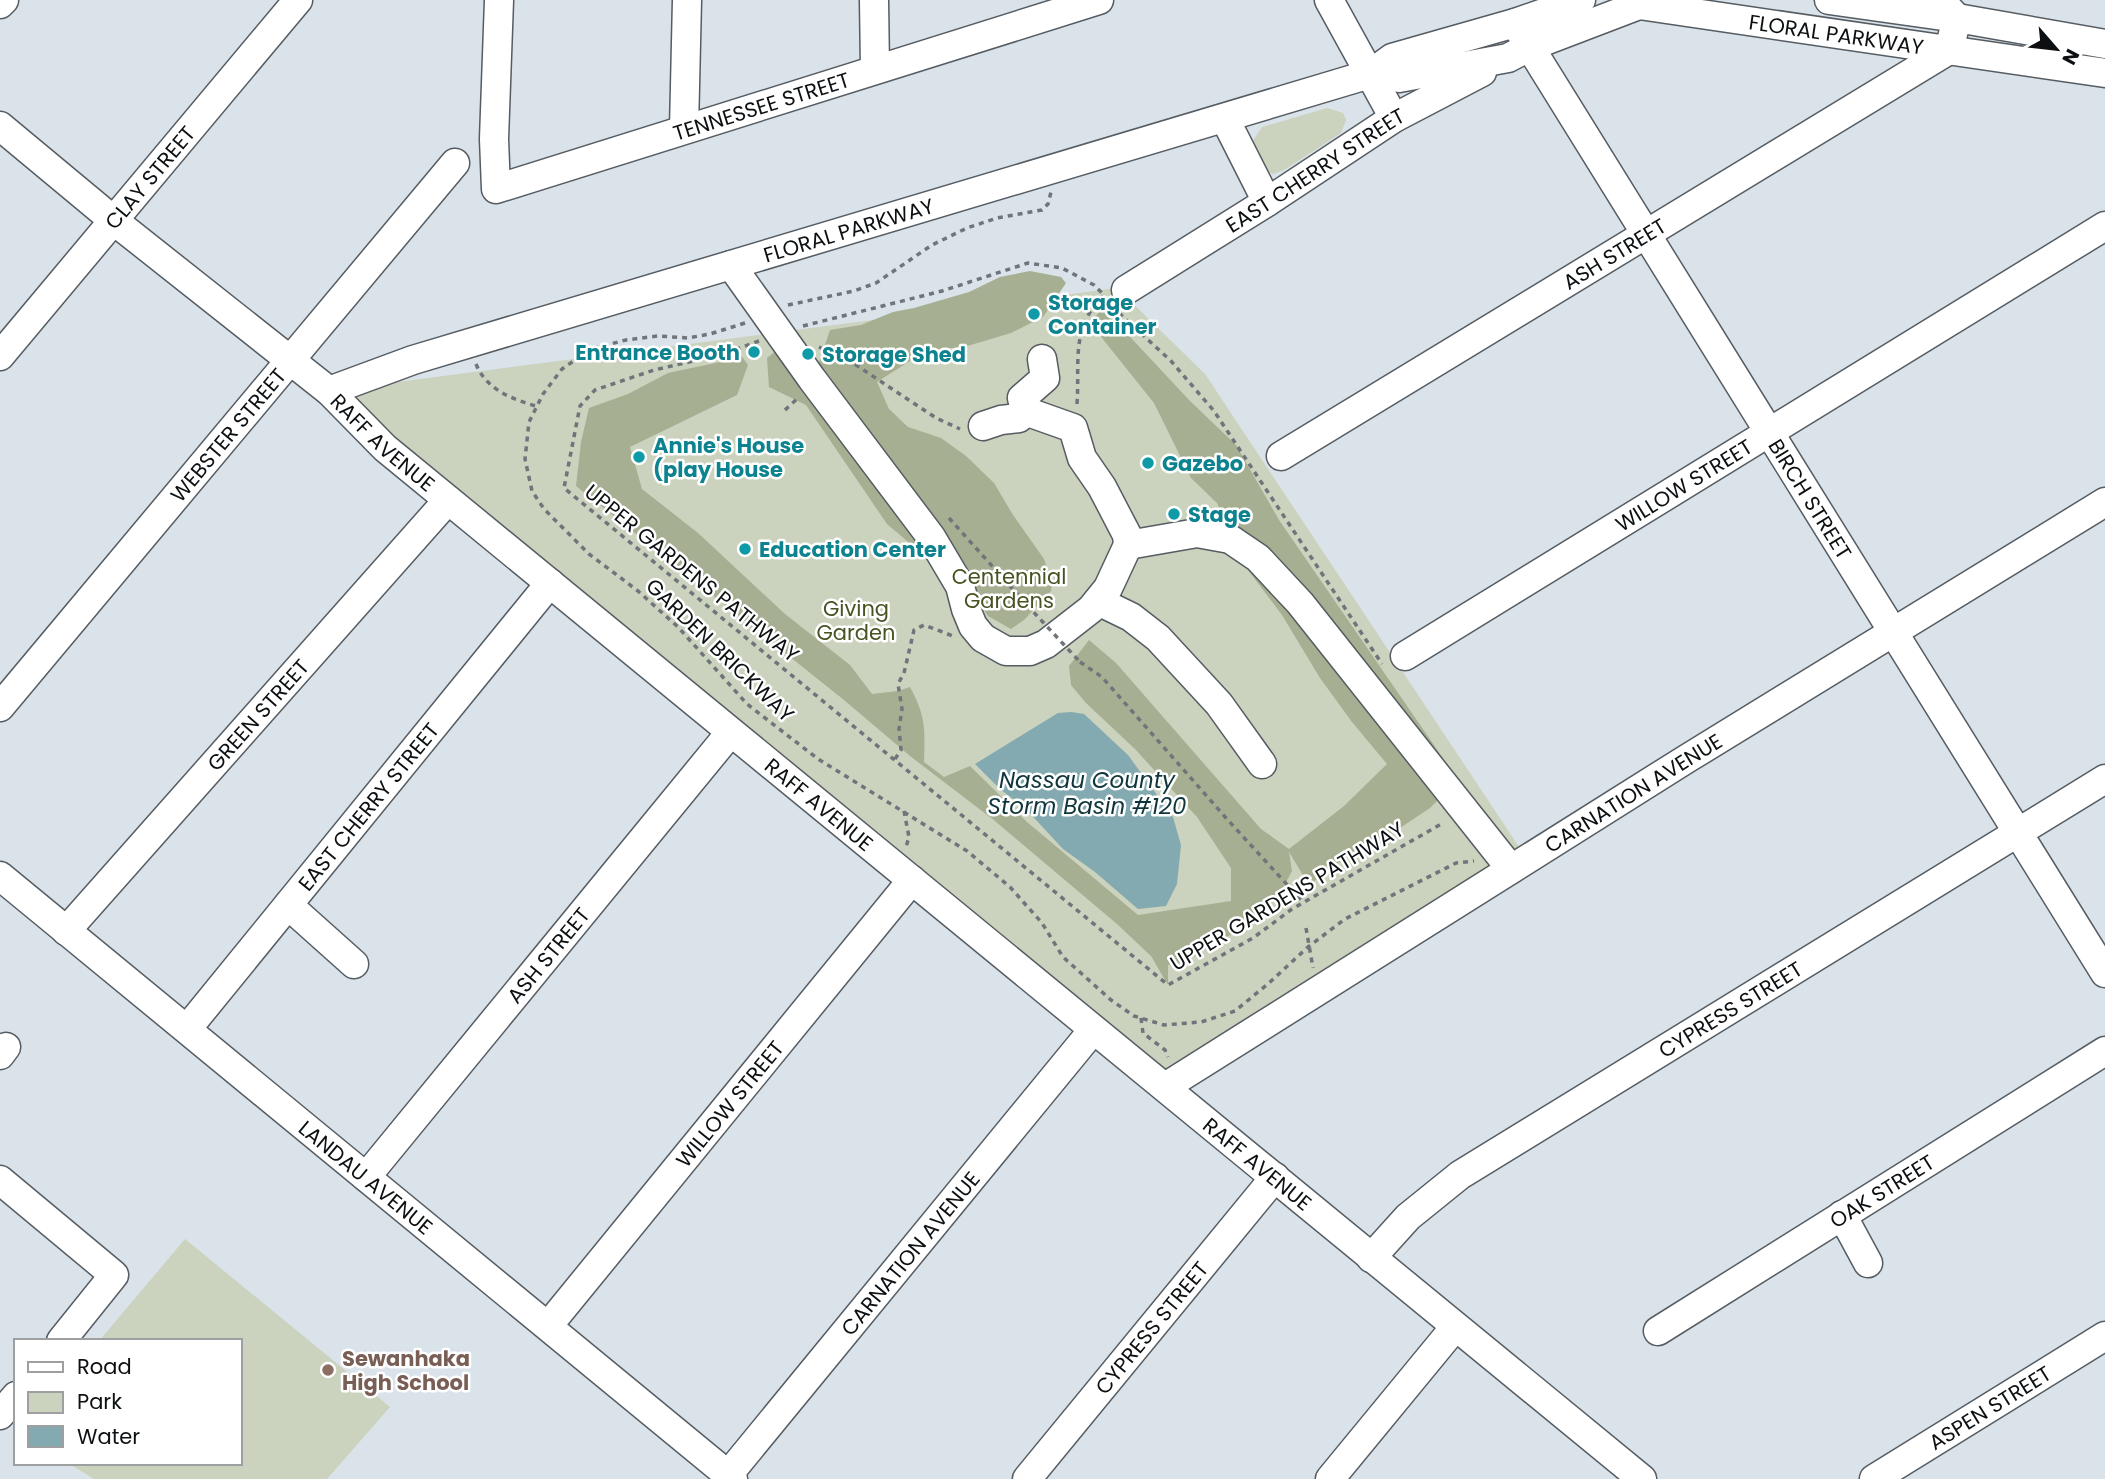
<svg xmlns="http://www.w3.org/2000/svg" width="2105" height="1479" viewBox="0 0 2105 1479" font-family="Poppins,sans-serif">
<style>
.green{fill:#cbd2bd}
.forest{fill:#a6af91}
.water{fill:#83aab0}
.lines{fill:none;stroke-linecap:round;stroke-linejoin:round}
.minor-casing{stroke:#555c62;stroke-width:31}
.path{stroke:#6f757a;stroke-width:3.5;stroke-dasharray:5 5;stroke-linecap:butt}
.minor{stroke:#fff;stroke-width:28}
.path-bridge{stroke:#6f757a;stroke-width:3.5;stroke-dasharray:5 5;stroke-linecap:butt}
.culture-dot{fill:#0f9aa8;stroke:#fff;stroke-width:2.5}
.education-dot{fill:#8d6e63;stroke:#fff;stroke-width:2.5}
.labels{text-anchor:middle;dominant-baseline:central;stroke-width:5;stroke-linejoin:round;paint-order:stroke}
.street-label{font-size:21px;fill:#0d1012;stroke:#fff}
.culture-label{font-size:21px;font-weight:bold;fill:#0d838f;stroke:#fff;text-anchor:start}
.park-label{font-size:21px;fill:#475323;stroke:#fff}
.education-label{font-size:21px;font-weight:bold;fill:#785e54;stroke:#fff;text-anchor:start}
.water-label{font-size:23px;font-style:italic;fill:#0f363c;stroke:#fff}
</style>
<rect width="100%" height="100%" fill="#dae2ea"/>
<g class="green">
<path d="M1327,108L1343,113L1346,120L1341,133L1284,170L1273,174L1260,169L1251,151L1254,139L1262,127Z"/>
<path d="M1117,288L1205,374L1527,859L1165,1087L329,391Z"/>
<path d="M185,1239L390,1407L327,1479H94L68,1463H240V1341H99Z"/>
</g>
<g class="forest">
<path d="M1030,271L1061,277L1066,283L1043,317L1011,333L964,347L927,350L877,382L889,409L908,427L941,438L966,456L994,483L1013,515L1044,559L1052,582L1051,591L1024,620L1011,629L988,616L974,594L952,596L926,557L887,524L806,405L769,387L767,358L777,350L818,365L830,330L861,325L893,312L914,308L969,292L1000,277Z"/>
<path d="M1103,308L1190,401L1236,445L1279,520L1458,780L1430,808L1400,828L1354,851L1309,885L1289,852L1292,871L1280,893L1247,925L1185,962L1168,965V985L1151,956L1117,924L995,821L910,756L844,700L576,486L581,442L589,408L628,394L668,373L720,362L740,354L748,365L737,395L630,447L642,489L698,533L785,614L850,665L872,694L898,691L910,687C926,717 925,729 924,762L944,777L970,766L1027,822L1138,915L1231,901V868L1197,817L1135,749L1086,703L1071,685L1069,666L1089,640L1116,663L1261,829L1289,849L1344,806L1387,764L1352,722L1320,678L1282,615L1248,570L1217,503L1191,478L1154,403L1102,338L1093,319Z"/>
</g>
<path class="water" d="M1071,712L1084,714L1128,755L1173,817L1181,845L1177,884L1166,906L1138,909L1095,872L1063,849L1025,808L1000,789L975,764L1058,713Z"/>
<g class="lines">
<g class="minor-casing">
<g id="minor">
<path id="s1" d="M499,0L494,139L496,189L1099,0"/>
<path d="M874,0L875,69"/>
<path d="M1329,0L1394,118"/>
<path d="M1829,0L1957,18L2105,44"/>
<path d="M0,4L4,0"/>
<path id="s2" d="M1515,23L2105,973"/>
<path id="s3" d="M1370,74L1399,78L1508,58L1529,47L1639,5L2105,73"/>
<path d="M1225,119L1267,202"/>
<path id="s4" d="M0,126L113,220L329,391L385,448L1642,1479"/>
<path d="M684,129L687,0"/>
<path d="M731,265L812,379L931,537L960,586L966,609L973,626L983,638L1006,651H1030L1046,644L1091,609L1108,588L1128,545L1127,535L1102,487L1082,458L1073,428L1025,411L1022,398L1045,378L1042,359"/>
<path id="s5" d="M1126,290L1267,202L1394,118L1482,72"/>
<path id="s6" d="M0,356L298,0"/>
<path id="s7" d="M329,391L413,360L1370,74L1392,58L1515,23L1581,0"/>
<path d="M983,426L1001,420L1019,418L1025,411"/>
<path id="s8" d="M1281,456L1949,50L1957,18L1940,0"/>
<path d="M1128,545L1197,533L1230,539L1258,558L1300,603L1511,869"/>
<path d="M1098,601L1131,617L1158,638L1219,704L1262,764"/>
<path id="s9" d="M1405,656L2105,226"/>
<path id="s10" d="M0,707L455,163"/>
<path id="s11" d="M0,876L733,1479"/>
<path d="M288,905L354,964"/>
<path id="s12" d="M66,931L448,500"/>
<path id="s13" d="M187,1029L550,583"/>
<path d="M0,1055L6,1047"/>
<path id="s14" d="M1165,1087L1688,758L2105,502"/>
<path id="s15" d="M366,1177L730,733"/>
<path d="M0,1180L114,1275L61,1341"/>
<path d="M1842,1215L1868,1263"/>
<path id="s16" d="M1371,1258L1408,1217L1460,1175L2105,779"/>
<path id="s17" d="M548,1326L912,880"/>
<path id="s18" d="M1658,1331L2105,1051"/>
<path d="M0,1415L16,1396"/>
<path id="s19" d="M728,1475L1093,1030"/>
<path id="s20" d="M1027,1479L1275,1177"/>
<path d="M1330,1479L1455,1327"/>
<path id="s21" d="M1874,1479L2105,1336"/>
</g>
</g>
<g class="path">
<path d="M788,305L854,291L876,283L932,245L967,228L997,218L1042,210L1048,204L1051,192"/>
<path d="M1119,313L1171,361L1214,411L1382,664"/>
<path d="M745,323L710,334L688,338L658,336L626,340L591,349L562,369L543,394L529,422L525,459L532,491L544,509L589,554L638,591L678,627L747,704L818,759L967,851L1010,887L1042,923L1063,957L1111,1000L1134,1016L1164,1025L1201,1022L1235,1011L1269,983L1308,947L1345,919L1456,863L1474,861"/>
<path d="M803,326L942,291L1028,263L1062,268L1094,285L1103,294"/>
<path d="M759,341L720,355L654,370L595,390L580,406L564,488L1168,985L1253,938L1292,909L1443,823"/>
<path d="M819,347L853,363L936,418L960,429"/>
<path d="M476,364C486,389 511,399 536,406"/>
<path d="M1077,404C1080,361 1070,328 1104,295"/>
<path d="M785,410L798,398"/>
<path d="M949,518L1027,605"/>
<path d="M1080,662L1102,677L1226,818L1303,902"/>
<path d="M895,759L901,750L899,729L902,709L898,684L904,673L914,630L924,625L953,636"/>
<path d="M904,811L909,837L906,847"/>
<path d="M1306,928L1313,968"/>
<path d="M1141,1018L1143,1033L1165,1050L1168,1057"/>
</g>
<use href="#minor" class="minor"/>
<path class="path-bridge" d="M1027,605L1080,662"/>
</g>
<g class="culture-dot">
<circle cx="1034" cy="314" r="7"/>
<circle cx="754" cy="352" r="7"/>
<circle cx="808" cy="354" r="7"/>
<circle cx="639" cy="457" r="7"/>
<circle cx="1148" cy="463" r="7"/>
<circle cx="1174" cy="514" r="7"/>
<circle cx="745" cy="549" r="7"/>
</g>
<circle class="education-dot" cx="328" cy="1370" r="7"/>
<g class="labels">
<g class="street-label">
<text stroke="none"><textPath href="#s3" startOffset="481">FLORAL PARKWAY</textPath></text>
<text stroke="none"><textPath href="#s1" startOffset="467">TENNESSEE STREET</textPath></text>
<text stroke="none"><textPath href="#s5" startOffset="224">EAST CHERRY STREET</textPath></text>
<text stroke="none"><textPath href="#s6" startOffset="233">CLAY STREET</textPath></text>
<text stroke="none"><textPath href="#s7" startOffset="544">FLORAL PARKWAY</textPath></text>
<text stroke="none"><textPath href="#s8" startOffset="390">ASH STREET</textPath></text>
<text stroke="none"><textPath href="#s10" startOffset="355">WEBSTER STREET</textPath></text>
<text stroke="none"><textPath href="#s4" startOffset="497">RAFF AVENUE</textPath></text>
<text stroke="none"><textPath href="#s9" startOffset="327">WILLOW STREET</textPath></text>
<text stroke="none"><textPath href="#s2" startOffset="560">BIRCH STREET</textPath></text>
<text transform="translate(692 573) rotate(39)">UPPER GARDENS PATHWAY</text>
<text transform="translate(720 650) rotate(44)">GARDEN BRICKWAY</text>
<text stroke="none"><textPath href="#s12" startOffset="289">GREEN STREET</textPath></text>
<text stroke="none"><textPath href="#s14" startOffset="553">CARNATION AVENUE</textPath></text>
<text stroke="none"><textPath href="#s4" startOffset="1064">RAFF AVENUE</textPath></text>
<text stroke="none"><textPath href="#s13" startOffset="287">EAST CHERRY STREET</textPath></text>
<text transform="translate(1287 896) rotate(-31)">UPPER GARDENS PATHWAY</text>
<text stroke="none"><textPath href="#s15" startOffset="287">ASH STREET</textPath></text>
<text stroke="none"><textPath href="#s16" startOffset="439">CYPRESS STREET</textPath></text>
<text stroke="none"><textPath href="#s17" startOffset="287">WILLOW STREET</textPath></text>
<text stroke="none"><textPath href="#s4" startOffset="1631">RAFF AVENUE</textPath></text>
<text stroke="none"><textPath href="#s11" startOffset="474">LANDAU AVENUE</textPath></text>
<text stroke="none"><textPath href="#s18" startOffset="264">OAK STREET</textPath></text>
<text stroke="none"><textPath href="#s19" startOffset="287">CARNATION AVENUE</textPath></text>
<text stroke="none"><textPath href="#s20" startOffset="196">CYPRESS STREET</textPath></text>
<text stroke="none"><textPath href="#s21" startOffset="136">ASPEN STREET</textPath></text>
</g>
<g class="culture-label">
<text x="1048" y="302">Storage<tspan x="1048" dy="24">Container</tspan></text>
<text x="740" y="352" text-anchor="end">Entrance Booth</text>
<text x="822" y="354">Storage Shed</text>
<text x="653" y="445">Annie's House<tspan x="653" dy="24">(play House</tspan></text>
<text x="1162" y="463">Gazebo</text>
<text x="1188" y="514">Stage</text>
<text x="759" y="549">Education Center</text>
</g>
<g class="park-label">
<text x="1009" y="576">Centennial<tspan x="1009" dy="24">Gardens</tspan></text>
<text x="856" y="608">Giving<tspan x="856" dy="24">Garden</tspan></text>
</g>
<g class="education-label">
<text x="342" y="1358">Sewanhaka<tspan x="342" dy="24">High School</tspan></text>
</g>
<g class="water-label">
<text x="1087" y="780">Nassau County<tspan x="1087" dy="26">Storm Basin #120</tspan></text>
</g>
</g>
<rect x="14" y="1339" width="228" height="126" fill="#ffffff" stroke="#9e9fa0" stroke-width="2"/>
<rect x="28" y="1362" width="35" height="10" fill="#ffffff" stroke="#9e9fa0" stroke-width="2"/>
<text x="77" y="1374" font-size="21" fill="#0d1012">Road</text>
<rect x="28" y="1392" width="35" height="21" fill="#cbd2bd" stroke="#9e9fa0" stroke-width="2"/>
<text x="77" y="1409" font-size="21" fill="#0d1012">Park</text>
<rect x="28" y="1426" width="35" height="21" fill="#83aab0" stroke="#9e9fa0" stroke-width="2"/>
<text x="77" y="1444" font-size="21" fill="#0d1012">Water</text>
<g transform="translate(2056 49) rotate(118)" stroke="#ffffff" stroke-width="5" paint-order="stroke">
<path d="M0-5L12 26L0 18L-12 26Z" fill="#0d1012"/>
<text y="-10" font-size="19" font-weight="bold" text-anchor="middle" fill="#0d1012">N</text>
</g>
</svg>
